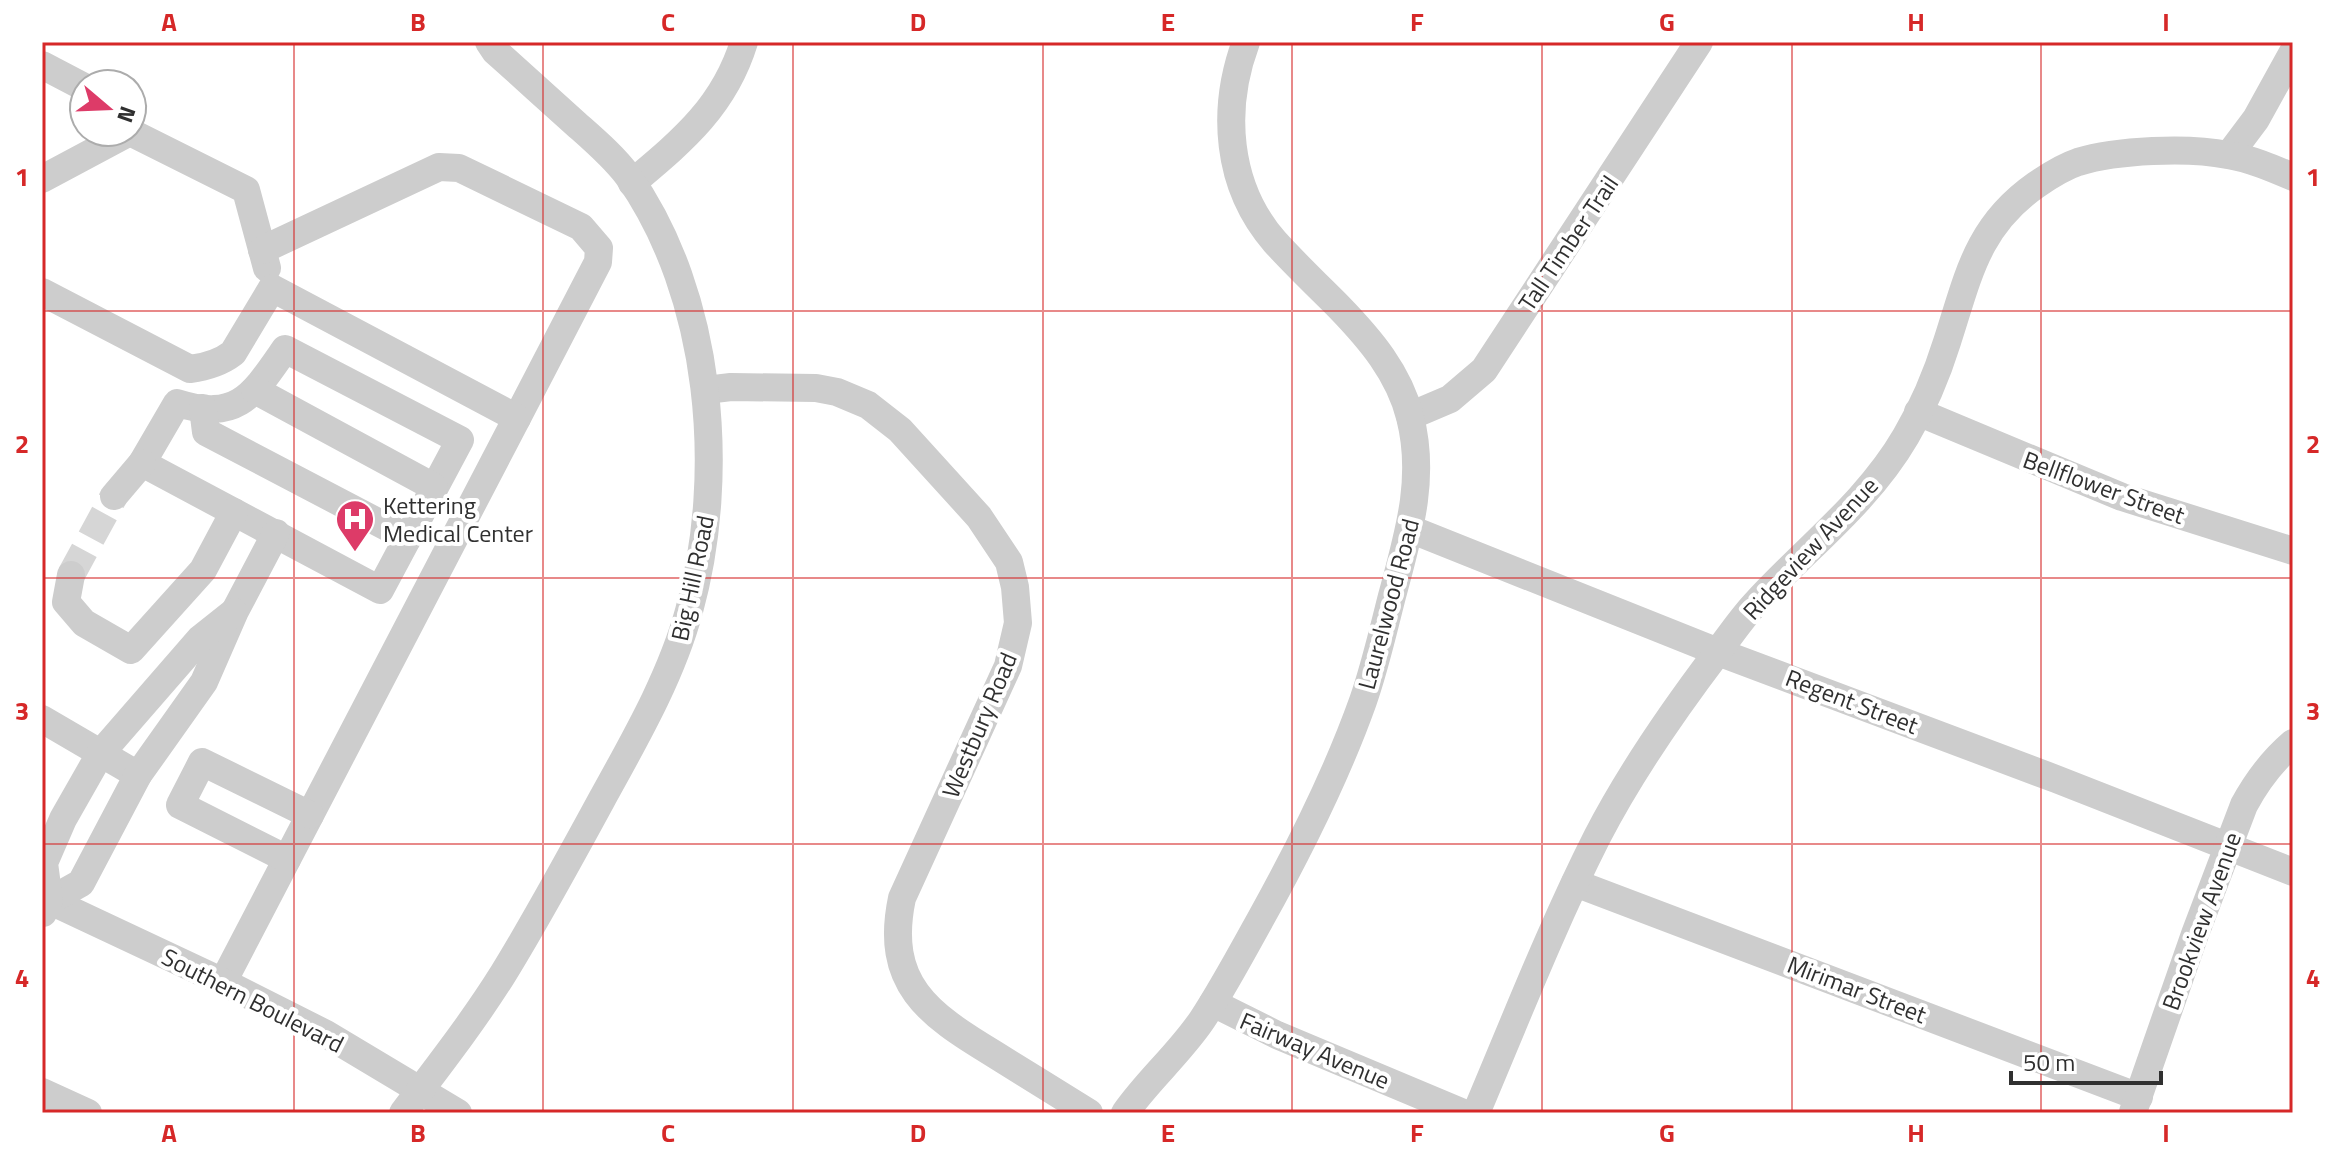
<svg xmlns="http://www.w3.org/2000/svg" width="2335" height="1155" viewBox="0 0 2335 1155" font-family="'Titillium Web',sans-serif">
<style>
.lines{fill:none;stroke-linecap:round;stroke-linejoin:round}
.minor-tunnel{stroke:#d6d6d6;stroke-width:28;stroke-dasharray:28 14;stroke-linecap:butt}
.minor{stroke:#cdcdcd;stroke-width:28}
.grid{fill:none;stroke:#d62828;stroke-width:2;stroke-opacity:0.55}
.labels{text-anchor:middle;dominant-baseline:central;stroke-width:8;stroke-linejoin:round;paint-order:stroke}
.street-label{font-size:24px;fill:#303030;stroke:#fff}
.poi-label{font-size:24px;fill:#303030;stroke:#fff;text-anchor:start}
.neatline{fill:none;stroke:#d62828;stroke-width:3}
.grid-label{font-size:26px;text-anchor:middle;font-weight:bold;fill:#d62828}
</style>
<rect width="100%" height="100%" fill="#fff"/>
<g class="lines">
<path class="minor-tunnel" d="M71,575L114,496"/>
<g class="minor">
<path d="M42,65L84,87"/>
<path d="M130,132L246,190L267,268"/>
<path d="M2229,155L2256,119L2293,52"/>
<path d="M42,179L130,132"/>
<path d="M632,183C682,141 724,107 744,42"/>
<path d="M262,250L439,167L459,168L581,227L599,248L598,262L517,418"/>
<path d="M42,292L190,369C206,367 220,363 233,353L272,288L517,418L223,982"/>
<path d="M285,349L460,440L380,590L142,463L177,403C238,422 253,395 285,349Z"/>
<path d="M255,390L434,487"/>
<path d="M706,390L731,387L816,388L837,392L868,405L900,430L979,517L1009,562L1015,587L1018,623L1008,666L902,898C884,984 928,1014 994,1054C1026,1074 1057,1093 1089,1113"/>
<path d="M203,408L206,432L408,538"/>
<path d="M1918,412L2122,497L2293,551"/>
<path d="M1410,416L1450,399L1484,370L1699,42"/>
<path d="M114,496L142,463"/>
<path d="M1410,529L1718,652L2056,779L2293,872"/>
<path d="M71,575L66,602L84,623L131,650L203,570L234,512"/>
<path d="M42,719L138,775"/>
<path d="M287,859L180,805L202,762L310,815"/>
<path d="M1575,883L2139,1097"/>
<path d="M42,897L223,982L326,1034L458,1113"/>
<path d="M49,901L81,883L138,775L204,682L235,611L276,533"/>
<path d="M43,913L49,901L44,863L63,819L100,754L200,639L234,612"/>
<path d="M1213,1003L1277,1035L1463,1113"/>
<path d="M42,1092L88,1113"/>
<path d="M2133,1112L2195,934L2244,805C2257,781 2273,760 2293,743"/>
<path d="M403,1113C437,1068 473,1022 503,974C538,917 570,858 602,799C635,739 671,677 689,611C727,474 712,295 628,176C614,157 594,140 576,124C549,100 522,75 495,51L489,42"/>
<path d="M1125,1113C1148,1080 1179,1054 1202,1020C1223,988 1241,954 1260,920C1299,850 1336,777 1363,701C1375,667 1383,631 1392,596C1408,536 1426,479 1410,417C1399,373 1370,339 1339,307C1317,285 1295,264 1275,242C1226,186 1221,109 1246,42"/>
<path d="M1476,1113C1515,1021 1552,926 1597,837C1631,771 1673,711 1717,653C1729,637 1741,619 1755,604C1806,548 1867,503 1906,436C1923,407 1937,374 1947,342C1968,278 1976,227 2036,185C2049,176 2063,167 2078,162C2117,150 2188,147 2228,155C2251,159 2272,168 2293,177"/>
</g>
</g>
<path class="grid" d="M294,42V1113M543,42V1113M793,42V1113M1043,42V1113M1292,42V1113M1542,42V1113M1792,42V1113M2041,42V1113M42,311H2293M42,578H2293M42,844H2293"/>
<defs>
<g id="hospital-pin" transform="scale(2)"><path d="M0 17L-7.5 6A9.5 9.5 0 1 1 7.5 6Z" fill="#dd3b68" stroke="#fff"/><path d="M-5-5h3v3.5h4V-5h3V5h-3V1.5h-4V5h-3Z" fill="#fff"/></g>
</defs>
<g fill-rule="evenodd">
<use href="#hospital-pin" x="355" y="519"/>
</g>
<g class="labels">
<g class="street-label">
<text transform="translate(1568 243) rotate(-56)">Tall Timber Trail</text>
<text transform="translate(2104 487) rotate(20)">Bellflower Street</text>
<text transform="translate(1810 548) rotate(-47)">Ridgeview Avenue</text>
<text transform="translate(692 578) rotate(-78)">Big Hill Road</text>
<text transform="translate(1388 604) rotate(-75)">Laurelwood Road</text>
<text transform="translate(1852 701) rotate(21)">Regent Street</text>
<text transform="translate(979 725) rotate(-67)">Westbury Road</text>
<text transform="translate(2201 921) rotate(-70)">Brookview Avenue</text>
<text transform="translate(1857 989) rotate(21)">Mirimar Street</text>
<text transform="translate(253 1000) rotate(27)">Southern Boulevard</text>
<text transform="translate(1315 1050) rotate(23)">Fairway Avenue</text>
</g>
<g class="poi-label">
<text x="383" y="505">Kettering<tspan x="383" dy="28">Medical Center</tspan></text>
</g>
</g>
<rect width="2335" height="1155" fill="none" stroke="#ffffff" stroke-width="88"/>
<g transform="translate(108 108) rotate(109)"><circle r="38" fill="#ffffff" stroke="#acacac" stroke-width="2"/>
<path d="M0-6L14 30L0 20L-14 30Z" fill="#dd3b68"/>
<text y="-12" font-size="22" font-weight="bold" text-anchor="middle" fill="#303030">N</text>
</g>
<path d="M2011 1071v12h150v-12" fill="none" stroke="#303030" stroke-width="4"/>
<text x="2023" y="1071" font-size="24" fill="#303030" stroke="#ffffff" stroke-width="6" paint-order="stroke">50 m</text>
<rect x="44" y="44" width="2247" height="1067" class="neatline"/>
<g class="grid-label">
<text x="169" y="31">A</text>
<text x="418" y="31">B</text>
<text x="668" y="31">C</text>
<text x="918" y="31">D</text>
<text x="1168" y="31">E</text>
<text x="1417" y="31">F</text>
<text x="1667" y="31">G</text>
<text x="1916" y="31">H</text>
<text x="2166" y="31">I</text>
<text x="22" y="186">1</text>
<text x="2313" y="186">1</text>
<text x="22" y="453">2</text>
<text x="2313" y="453">2</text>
<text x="22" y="720">3</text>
<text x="2313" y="720">3</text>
<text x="22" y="987">4</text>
<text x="2313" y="987">4</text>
<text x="169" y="1142">A</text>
<text x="418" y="1142">B</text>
<text x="668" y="1142">C</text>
<text x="918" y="1142">D</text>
<text x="1168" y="1142">E</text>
<text x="1417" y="1142">F</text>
<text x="1667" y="1142">G</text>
<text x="1916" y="1142">H</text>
<text x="2166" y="1142">I</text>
</g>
</svg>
